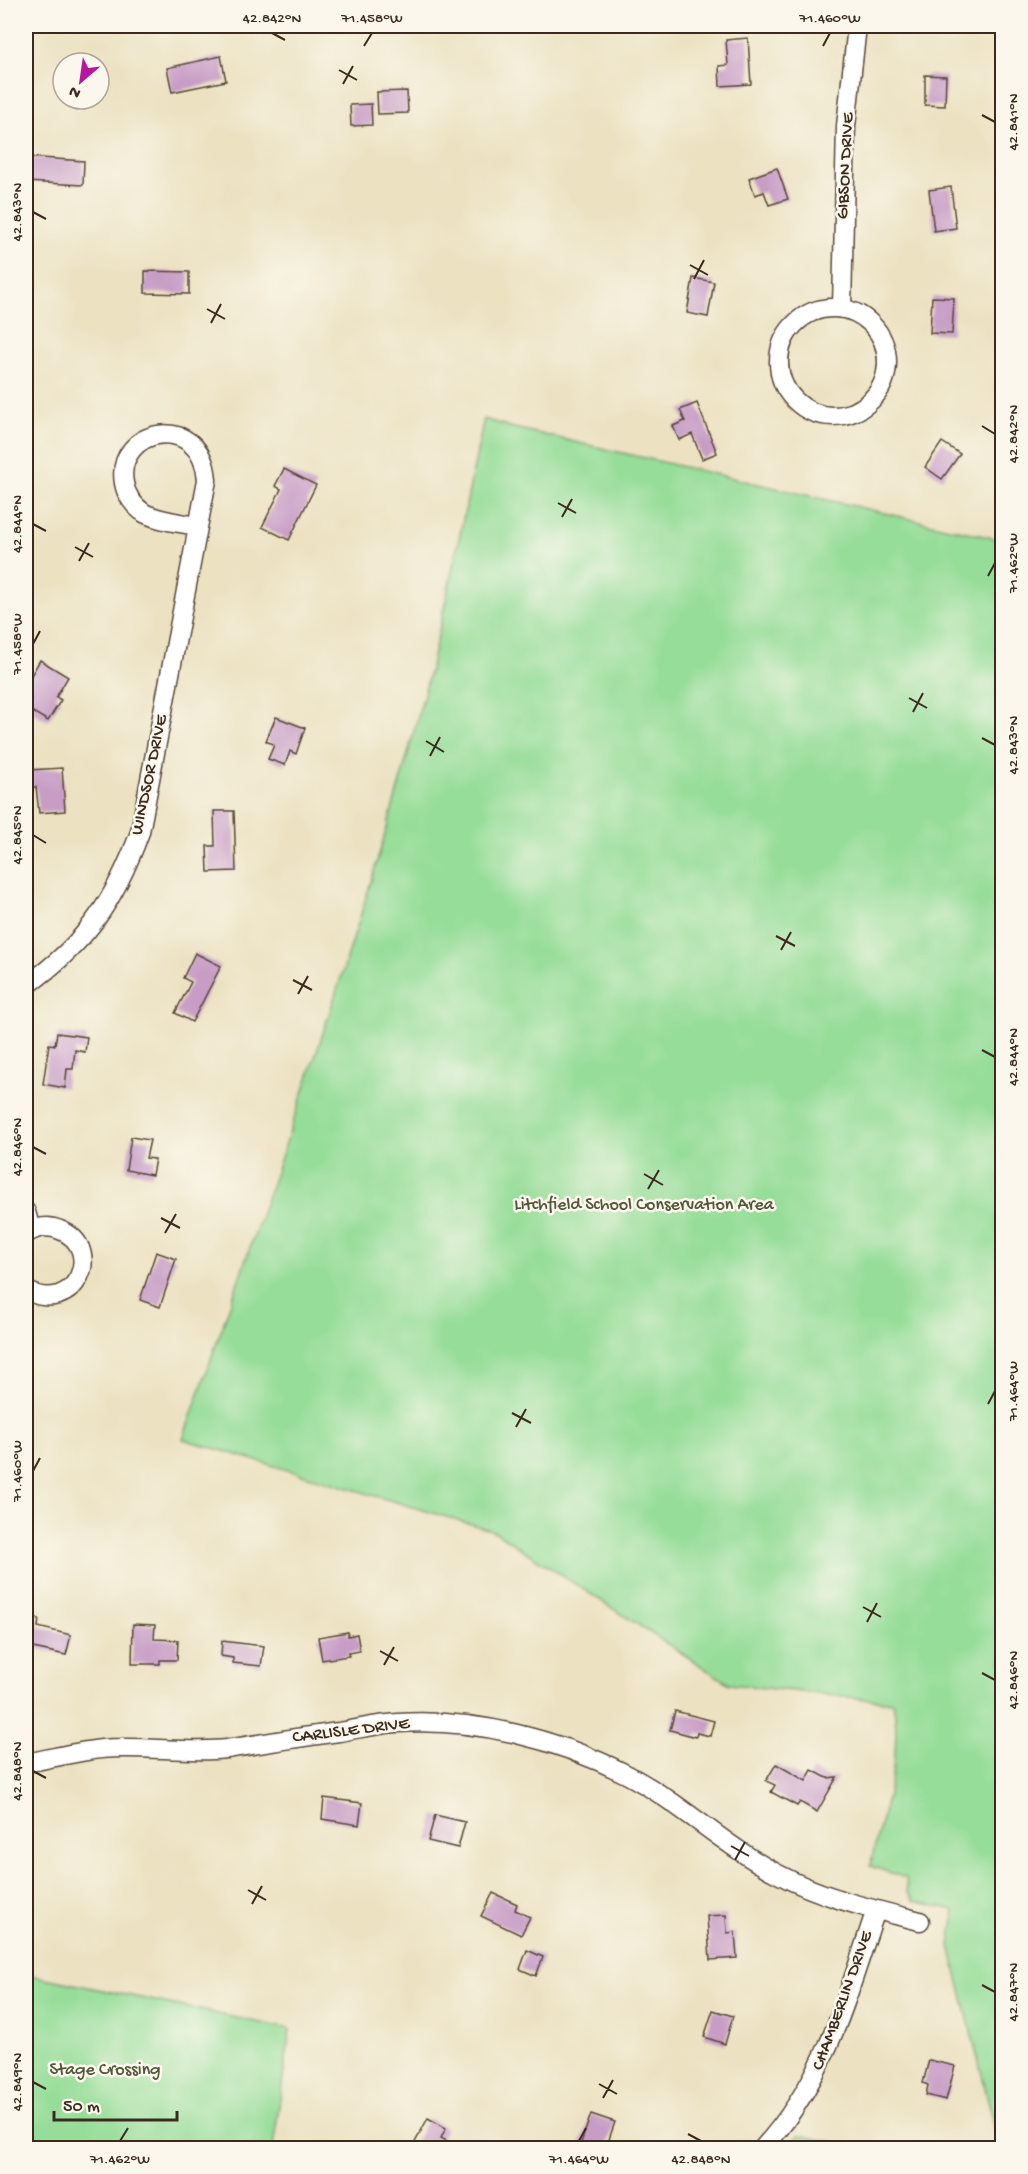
<svg xmlns="http://www.w3.org/2000/svg" width="1028" height="2174" viewBox="0 0 1028 2174" font-family="'Gochi Hand',sans-serif">
<style>
.green{fill:#95dd98;stroke:#68845b;stroke-width:1.5}
.building{fill:#c79dc6}
.lines{fill:none;stroke-linecap:round;stroke-linejoin:round}
.minor-casing{stroke:#564637;stroke-width:21}
.minor{stroke:#fff;stroke-width:18}
.ticks{fill:none;stroke:#3b2a1e;stroke-width:2}
.labels{text-anchor:middle;dominant-baseline:central;stroke-width:5;stroke-linejoin:round;paint-order:stroke}
.street-label{font-size:18px;fill:#3b2a1e;stroke:#fbf7ec}
.park-label{font-size:18px;fill:#52573c;stroke:#fbf7ec}
.neatline{fill:none;stroke:#3b2a1e;stroke-width:2}
.ticks-label{font-size:15px;text-anchor:middle;fill:#3b2a1e}
</style>
<rect width="100%" height="100%" fill="#fbf7ec"/>
<filter id="ink" filterUnits="userSpaceOnUse"><feTurbulence type="fractalNoise" baseFrequency=".0167" numOctaves="2"/><feDisplacementMap in="SourceGraphic" scale="12" xChannelSelector="R" yChannelSelector="G"/><feConvolveMatrix kernelMatrix="1 2 1 2 8 2 1 2 1" color-interpolation-filters="sRGB"/></filter>
<filter id="wash" filterUnits="userSpaceOnUse"><feTurbulence type="fractalNoise" baseFrequency=".008" numOctaves="4" result="noise"/><feDisplacementMap in="SourceGraphic" scale="24" xChannelSelector="R" yChannelSelector="G"/><feGaussianBlur stdDeviation="1.35" result="paint"/><feColorMatrix in="noise" values="0 0 0 0 0 0 0 0 0 0 0 0 0 0 0 0 0 1.4 0 .05"/><feComposite in="paint" operator="in"/></filter>
<g filter="url(#wash)">
<rect width="100%" height="100%" fill="#ece2c2"/>
<g class="green">
<path d="M484,419L514,428L1002,540V2148H1000L950,1946L955,1910L914,1901L907,1891L906,1878L870,1866C882,1813 904,1756 893,1702L729,1684L494,1531L183,1439C270,1190 360,942 426,686C448,598 465,508 484,419Z"/>
<path d="M26,1974L290,2029L273,2148H26Z"/>
<path d="M798,2135L862,2148H787Z"/>
</g>
<g id="blocks">
<g class="building">
<path d="M748,38L751,84L720,86L719,66L728,65L726,40Z"/>
<path d="M221,56L226,81L172,92L167,68Z"/>
<path d="M925,75L946,76L945,106L925,105Z"/>
<path d="M407,91L408,113L378,114L377,92Z"/>
<path d="M371,104L372,125L351,126L350,105Z"/>
<path d="M26,157L84,161L83,185L26,182Z"/>
<path d="M777,168L788,199L769,205L764,192L755,195L749,178Z"/>
<path d="M951,187L956,228L934,231L929,190Z"/>
<path d="M145,271L189,272V294L145,293Z"/>
<path d="M693,278L714,282L708,317L687,313Z"/>
<path d="M932,297L954,298L952,334L930,333Z"/>
<path d="M697,403L717,453L702,459L692,434L679,440L673,426L685,421L680,410Z"/>
<path d="M942,442L960,454L942,479L925,467Z"/>
<path d="M284,469L316,485L289,540L262,527L281,489L275,486Z"/>
<path d="M40,660L68,677L56,697L61,700L48,721L26,708L31,699L26,695V684Z"/>
<path d="M276,717L305,728L296,754L290,751L285,765L268,759L274,745L266,741Z"/>
<path d="M62,768L65,811L39,813L36,787H31L29,770Z"/>
<path d="M214,811H234L236,871L208,872L207,846H215Z"/>
<path d="M195,953L221,966L192,1022L175,1013L191,982L183,978Z"/>
<path d="M57,1033L87,1037L85,1052L75,1050L73,1069H67L65,1088L43,1084L49,1044L55,1045Z"/>
<path d="M131,1137L150,1140L146,1158L155,1159L152,1175L126,1170Z"/>
<path d="M156,1252L176,1259L160,1307L140,1300Z"/>
<path d="M26,1616L39,1619L38,1627L71,1635L66,1655L33,1648L31,1657L26,1656Z"/>
<path d="M133,1624L155,1625L154,1639L178,1640L177,1660H160V1664H132Z"/>
<path d="M348,1632V1636L357,1634L360,1651L348,1653L349,1656L322,1660L318,1637Z"/>
<path d="M222,1641L264,1646L261,1666L233,1663V1658L221,1656Z"/>
<path d="M675,1711L714,1721L710,1736L697,1733L696,1737L670,1730Z"/>
<path d="M776,1764L806,1781L812,1770L827,1778L837,1777L817,1812L800,1802L797,1806L771,1792L775,1785L766,1781Z"/>
<path d="M324,1798L362,1803L359,1825L322,1819Z"/>
<path d="M435,1815L465,1822L458,1848L428,1841Z"/>
<path d="M493,1893L517,1904L515,1910L530,1917L521,1935L481,1916Z"/>
<path d="M726,1915L727,1933L735,1932L737,1958L710,1960L707,1916Z"/>
<path d="M527,1950L543,1957L536,1976L520,1969Z"/>
<path d="M713,2010L733,2016L725,2044L704,2037Z"/>
<path d="M929,2060L955,2066L946,2100L926,2095L928,2085L923,2083Z"/>
<path d="M591,2114L615,2122L606,2148H585L586,2145L581,2143Z"/>
<path d="M428,2118L446,2128L441,2138L460,2148H412Z"/>
</g>
</g>
</g>
<g filter="url(#ink)">
<use href="#blocks" fill-opacity="0" stroke="#564637" stroke-width="1.5"/>
<g class="lines">
<g class="minor-casing">
<g id="minor">
<circle cx="833" cy="362" r="54"/>
<path d="M842,308L846,126L857,26"/>
<path d="M26,986C86,943 115,901 140,832L207,480C202,410 114,428 124,483C126,495 134,506 144,513C160,521 181,523 198,526"/>
<path d="M26,1212L31,1230"/>
<path d="M26,1234C36,1227 48,1225 60,1230C106,1248 75,1318 26,1290"/>
<path d="M26,1763C57,1757 89,1748 121,1748C156,1747 191,1753 227,1749C264,1743 302,1737 339,1732C358,1729 378,1724 398,1723C475,1718 557,1739 626,1774C680,1802 724,1846 778,1874C823,1898 872,1909 920,1921"/>
<path d="M763,2148C827,2078 846,1998 876,1910"/>
</g>
</g>
<use href="#minor" class="minor"/>
</g>
</g>
<path class="ticks" d="M272,33L285,40M364,46L372,33M823,46L830,33M339,70L357,80M343,84L353,66M982,115L995,122M33,212L46,219M690,265L708,275M694,279L704,260M207,309L225,319M211,323L221,304M982,426L995,434M558,503L576,513M562,517L572,499M33,524L46,531M75,547L93,557M79,561L89,543M988,576L995,563M33,644L40,631M909,698L927,708M913,712L923,693M982,738L995,745M426,741L444,752M430,756L440,737M33,835L46,843M776,936L795,946M781,950L791,932M293,980L312,990M298,994L308,976M982,1050L995,1057M33,1147L46,1154M644,1174L663,1185M648,1189L659,1170M161,1218L180,1228M165,1233L176,1214M988,1404L995,1391M512,1413L531,1423M516,1427L526,1409M33,1471L40,1458M863,1607L881,1617M867,1622L877,1603M380,1651L398,1661M384,1665L394,1647M982,1673L995,1680M33,1771L46,1778M731,1846L749,1856M735,1860L745,1842M248,1890L266,1900M252,1904L262,1886M982,1985L995,1992M33,2082L46,2089M599,2084L617,2094M603,2098L613,2080M688,2134L701,2141M120,2141L128,2128M579,2141L586,2128"/>
<g class="labels">
<g class="street-label">
<text transform="translate(846 166) rotate(-87)">GIBSON DRIVE</text>
<text transform="translate(150 775) rotate(-78)">WINDSOR DRIVE</text>
<text transform="translate(351 1731) rotate(-7)">CARLISLE DRIVE</text>
<text transform="translate(843 2001) rotate(-70)">CHAMBERLIN DRIVE</text>
</g>
<g class="park-label">
<text x="644" y="1205">Litchfield School Conservation Area</text>
<text x="105" y="2070">Stage Crossing</text>
</g>
</g>
<rect width="1028" height="2174" fill="none" stroke="#fbf7ec" stroke-width="66"/>
<g transform="translate(81 81) rotate(209)"><circle r="28" fill="#fbf7ec" stroke="#aea59a" stroke-width="1.5"/>
<path d="M0-4.5L10 22L0 15L-10 22Z" fill="#b5179e"/>
<text y="-9" font-size="16" font-weight="bold" text-anchor="middle" fill="#3b2a1e">N</text>
</g>
<path d="M54 2111v9h123v-9" fill="none" stroke="#3b2a1e" stroke-width="3"/>
<text x="63" y="2111" font-size="18" fill="#3b2a1e" stroke="#fbf7ec" stroke-width="4.5" paint-order="stroke">50 m</text>
<rect x="33" y="33" width="962" height="2108" class="neatline"/>
<g class="ticks-label">
<text x="272" y="22">42.842°N</text>
<text x="372" y="22">71.458°W</text>
<text x="830" y="22">71.460°W</text>
<text transform="translate(1012 122) rotate(-90)" y="5">42.841°N</text>
<text transform="translate(16 212) rotate(-90)" y="5">42.843°N</text>
<text transform="translate(1012 434) rotate(-90)" y="5">42.842°N</text>
<text transform="translate(16 524) rotate(-90)" y="5">42.844°N</text>
<text transform="translate(1012 563) rotate(-90)" y="5">71.462°W</text>
<text transform="translate(16 644) rotate(-90)" y="5">71.458°W</text>
<text transform="translate(1012 745) rotate(-90)" y="5">42.843°N</text>
<text transform="translate(16 835) rotate(-90)" y="5">42.845°N</text>
<text transform="translate(1012 1057) rotate(-90)" y="5">42.844°N</text>
<text transform="translate(16 1147) rotate(-90)" y="5">42.846°N</text>
<text transform="translate(1012 1391) rotate(-90)" y="5">71.464°W</text>
<text transform="translate(16 1471) rotate(-90)" y="5">71.460°W</text>
<text transform="translate(1012 1680) rotate(-90)" y="5">42.846°N</text>
<text transform="translate(16 1771) rotate(-90)" y="5">42.848°N</text>
<text transform="translate(1012 1992) rotate(-90)" y="5">42.847°N</text>
<text transform="translate(16 2082) rotate(-90)" y="5">42.849°N</text>
<text x="120" y="2163">71.462°W</text>
<text x="579" y="2163">71.464°W</text>
<text x="701" y="2163">42.848°N</text>
</g>
</svg>
